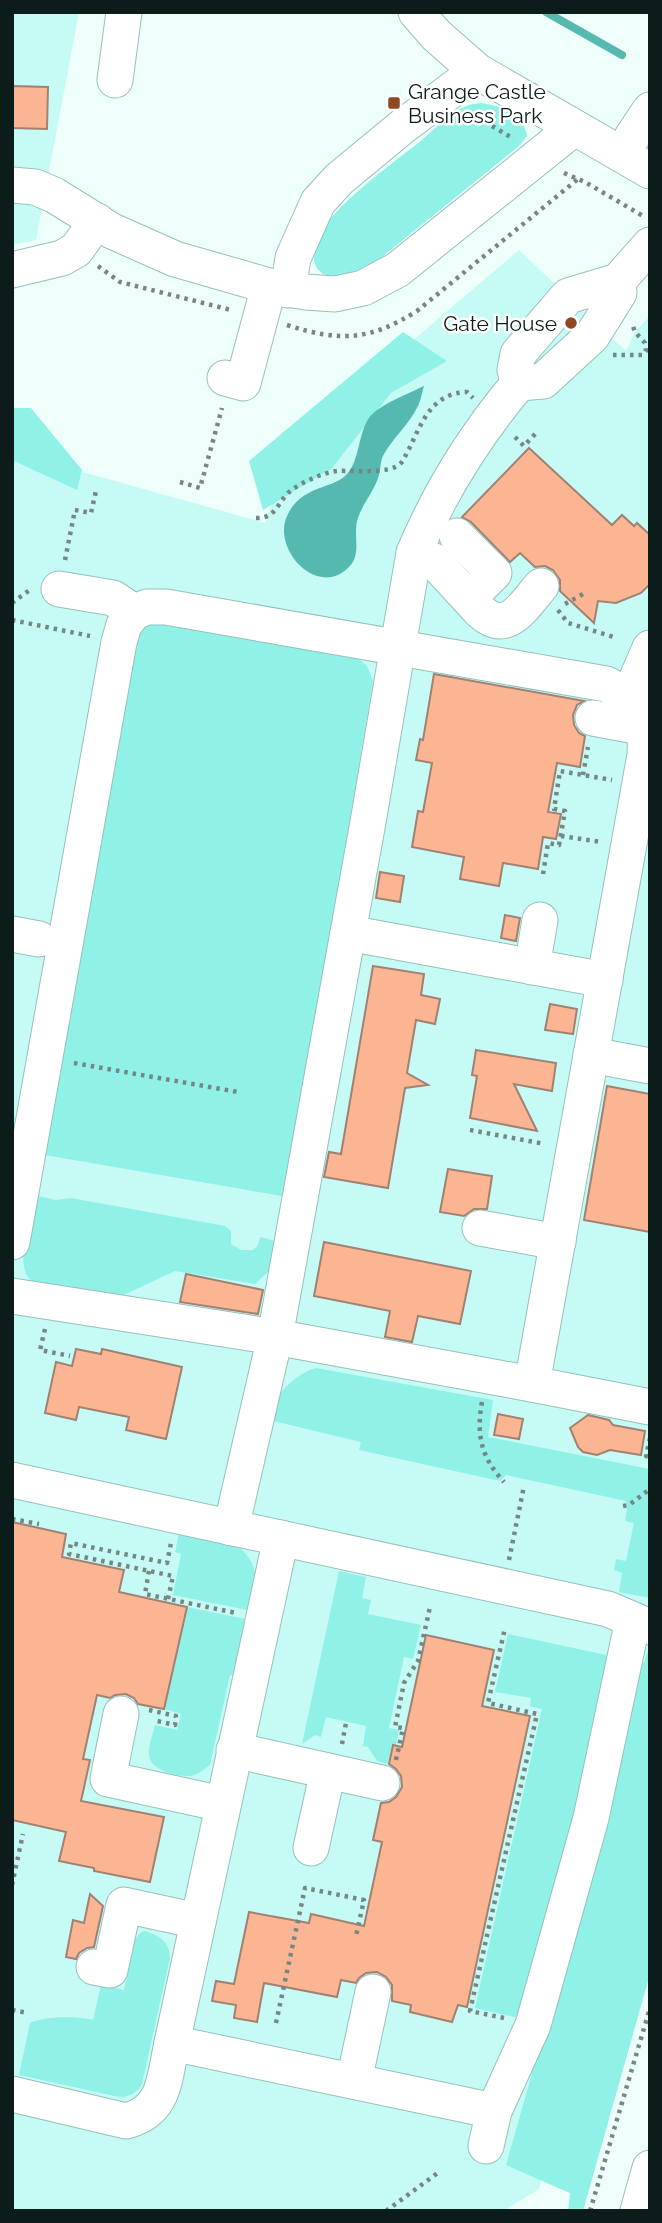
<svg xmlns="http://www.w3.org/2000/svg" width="662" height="2223" viewBox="0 0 662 2223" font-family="Raleway,sans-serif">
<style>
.built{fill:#c5fbf4}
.green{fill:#90f1e7}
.water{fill:#55b9af}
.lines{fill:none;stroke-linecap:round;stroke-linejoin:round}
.stream{stroke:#55b9af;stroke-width:8}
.building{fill:#fcb593;stroke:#a18172;stroke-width:2}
.minor-casing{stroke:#96c0bb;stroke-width:37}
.path{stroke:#758683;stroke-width:4.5;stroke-dasharray:3.5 5;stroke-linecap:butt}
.minor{stroke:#fff;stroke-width:35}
.poi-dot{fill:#8f4823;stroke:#fff;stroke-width:2.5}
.labels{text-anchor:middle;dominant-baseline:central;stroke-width:5;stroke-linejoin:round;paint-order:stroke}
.poi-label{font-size:21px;fill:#0b1c1a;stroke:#fff;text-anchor:start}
</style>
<rect width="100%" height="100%" fill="#edfefb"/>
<g class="built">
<path d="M12,12H79L36,240L12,245Z"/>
<path d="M519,250L626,351L635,332L650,316V1736L539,2189L503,2211H12V457L72,469L265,523L282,469L405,347Z"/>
</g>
<g class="green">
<path d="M480,103C501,106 523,112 527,136L519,146L382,257C368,265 354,274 338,276C308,279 310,247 322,230C342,199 392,164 422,140C436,128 451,111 469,105C470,104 478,104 480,103Z"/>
<path d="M403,332L447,361L391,393L332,468L263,510L249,461Z"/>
<path d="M12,408H31L82,470L77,490L12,460Z"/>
<path d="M151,620L355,656L367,666L373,681L287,1197L45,1155L135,633Z"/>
<path d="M39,1196L56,1200L71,1198L225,1226L231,1231V1244L241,1250H253L258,1245L260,1237L279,1242L270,1270L255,1284L175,1271L128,1293L116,1297L33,1282C13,1269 29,1219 33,1198L37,1199Z"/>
<path d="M316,1368L493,1400L488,1437L650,1469V1598L619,1592L622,1573L614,1570L616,1559L626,1561L634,1523L625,1521L627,1509L626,1501L506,1475L500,1481L359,1450L361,1442L269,1420C270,1415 271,1408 273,1404C281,1389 300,1372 316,1368Z"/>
<path d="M180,1528L239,1547C262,1568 256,1584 252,1611L173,1595L181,1554L175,1552Z"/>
<path d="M339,1571L366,1577L362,1598L371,1600L368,1614L421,1625L413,1659L404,1657L389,1728L399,1730L396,1745L392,1744L388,1764L377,1761L368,1747L363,1746L366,1726L326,1717L321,1737L315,1735L302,1744Z"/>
<path d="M187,1607L250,1620L238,1676L230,1675L210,1765C204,1769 198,1775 190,1776C179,1777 154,1771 150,1759C146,1750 153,1735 155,1725L177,1730L181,1714L164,1709Z"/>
<path d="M508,1634L644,1663L647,1653L650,1654V1974L583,2211H568L570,2193L506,2165L546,2024L475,2008L542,1709L530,1706L531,1698L495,1692Z"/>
<path d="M144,1931C159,1935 170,1942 170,1958L142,2084C137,2093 129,2097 119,2097L19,2075L30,2023C45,2016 76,2016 93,2020L101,1985L124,1990L135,1940L139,1934Z"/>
</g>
<path class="water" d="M424,386C422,392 421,400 418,406C410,423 393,438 384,454C380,461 381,467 379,475C375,490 363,503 358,518C352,535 363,554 348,568C316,599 270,547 288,514C303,484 334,490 348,473C360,458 358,434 369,418C378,405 410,393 424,386Z"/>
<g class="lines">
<path class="stream" d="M546,12L622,55"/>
</g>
<g class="building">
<path d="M12,86L48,87L47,129L12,128Z"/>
<path d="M529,448L612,525L622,515L634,526L637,523L650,535V584L641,593L616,603L598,601L594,623L560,591V580L553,570L545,566L535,567L520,553L510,562L471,522L462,517Z"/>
<path d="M434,674L584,701L577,705L573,715L574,725L579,733L585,736L580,767L557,763L548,812L561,814L556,839L543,837L538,869L503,863L499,886L460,879L464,857L412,847L418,811L423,812L432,763L416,760L420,739L423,740Z"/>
<path d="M380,872L404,876L400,902L376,898Z"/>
<path d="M505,915L520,918L516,941L501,938Z"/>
<path d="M373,966L424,974L421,995L440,999L435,1024L416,1020L407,1073L428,1085L405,1088L388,1188L324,1177L329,1152L341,1154Z"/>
<path d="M550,1004L577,1009L573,1034L545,1030Z"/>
<path d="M476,1050L556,1063L552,1091L514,1084L537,1131L470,1118L477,1076L472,1075Z"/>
<path d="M607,1086L650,1094V1232L584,1220Z"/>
<path d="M448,1169L492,1176L487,1209H474L464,1216L440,1212Z"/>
<path d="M324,1242L471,1271L460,1324L418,1316L412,1342L385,1337L390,1311L314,1296Z"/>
<path d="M186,1274L263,1290L258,1314L180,1302Z"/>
<path d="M76,1349L101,1354L102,1349L182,1367L166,1439L126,1430L129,1417L79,1407L76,1420L45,1413L56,1362L72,1366Z"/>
<path d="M498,1414L523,1419L519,1439L494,1435Z"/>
<path d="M588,1415L609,1420L613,1425L645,1431L641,1455L610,1450L597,1455L583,1452L578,1447L570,1428Z"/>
<path d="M12,1522L66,1534L62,1557L124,1570L119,1592L187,1607L164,1709L138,1704L134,1698L126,1694L115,1695L110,1698L97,1695L83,1759L90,1760L81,1801L164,1817L150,1882L94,1871V1868L59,1861L66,1832L12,1820Z"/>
<path d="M426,1635L494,1650L482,1706L530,1716L467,2007L458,2005L452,2022L410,2012L411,2005L392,2001V1985L386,1977L377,1972L366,1973L359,1978L356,1983L341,1980L337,1997L264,1983L257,2022L234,2018L236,2005L212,2001L216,1981L234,1984L249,1912L309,1923L311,1914L364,1926L382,1842L373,1840L381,1803L389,1802L396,1797L402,1787L401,1776L396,1769L389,1764L393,1745L402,1747Z"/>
<path d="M90,1894L103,1906L94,1947L87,1948L79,1953L76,1959L66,1957L73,1920L84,1923Z"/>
</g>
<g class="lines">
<g class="minor-casing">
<g id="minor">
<path d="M416,12L436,35L477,71L650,171"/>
<path d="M115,80L124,12"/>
<path d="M623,155L632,137L650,110"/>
<path d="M12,185L35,187L54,195L112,231L175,259L269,286L306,292L335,294L363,288L397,270L574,128"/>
<path d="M12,270L62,258L76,250L97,221"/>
<path d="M288,290L293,258L318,202L339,179L402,127L477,71"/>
<path d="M225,378L243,383L269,286"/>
<path d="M519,383L515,370L518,354L568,296L618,281L650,245"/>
<path d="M457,536L494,573L469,598"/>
<path d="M414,553L434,561L481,612C508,636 524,605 541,586"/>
<path d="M626,697L634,685L650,648"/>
<path d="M593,718L646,728"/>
<path d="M348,933L605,980"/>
<path d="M12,934L39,939"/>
<path d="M532,967L540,920"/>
<path d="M591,1055L650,1066"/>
<path d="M480,1228L558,1242"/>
<path d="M12,1242L119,642L124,625L134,612"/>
<path d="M12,1296L275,1337L532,1384L645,755C647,718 642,701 606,684L166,607H147L134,612L113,598L59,589"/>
<path d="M532,1384L650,1407"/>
<path d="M12,1480L608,1609L650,1627"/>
<path d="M231,1528L275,1337L368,822L414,553C440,491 476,434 519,383L543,381L592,336L619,293L618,281"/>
<path d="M281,1538L172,2043L494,2111"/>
<path d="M121,1714L108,1779L222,1804"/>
<path d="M234,1750L382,1783"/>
<path d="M311,1848L328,1771"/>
<path d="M94,1967L110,1970L124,1905L198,1921"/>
<path d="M354,2081L373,1992"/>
<path d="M12,2094L126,2121C166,2111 164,2078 172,2043"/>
<path d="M486,2146L494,2111L533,2025L591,1818L633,1620"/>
<path d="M638,2211L650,2168"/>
</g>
</g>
<g class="path">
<path d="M470,113L514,139"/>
<path d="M564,173L585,182L643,216"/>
<path d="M98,266L120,282L231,310"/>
<path d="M287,325C340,342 369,341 417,311L578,179"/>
<path d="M613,355H642L646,351L645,343L635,332L633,326"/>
<path d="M515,437L524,446L537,432"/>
<path d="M180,482L200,488L222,408"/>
<path d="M256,518C274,519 277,505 288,493C296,486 306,481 316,477C323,474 330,472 337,471C353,470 390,475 401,463C404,460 406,454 409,449C422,422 432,393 467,392L473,398"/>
<path d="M65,560L75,510L91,513L96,491"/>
<path d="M12,603L31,589"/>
<path d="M565,604L583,594"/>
<path d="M558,610L568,623L614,637"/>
<path d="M12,620L90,636"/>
<path d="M583,775L588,747"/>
<path d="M561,836L601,842"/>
<path d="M543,874L548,843L559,845L565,811L554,809L560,771L612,780"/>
<path d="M74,1063L238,1092"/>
<path d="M470,1130L545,1144"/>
<path d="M45,1329L40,1350L70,1356"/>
<path d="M482,1402C476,1435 481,1457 504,1482"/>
<path d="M650,1438L646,1456L650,1457"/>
<path d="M623,1506L629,1505L650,1489"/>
<path d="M12,1519L39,1524"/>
<path d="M509,1560L524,1486"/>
<path d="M149,1571L145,1594L236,1613"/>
<path d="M168,1599L173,1576L69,1554L71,1543L167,1563L171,1543"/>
<path d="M149,1710L176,1716L175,1725L153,1720"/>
<path d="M342,1744L346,1723"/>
<path d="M396,1760L403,1728L395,1727L404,1683L418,1661L430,1607"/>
<path d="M12,1885L23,1834"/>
<path d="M12,2010L28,2013"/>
<path d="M504,2018L470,2011L537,1714L488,1703L505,1628"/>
<path d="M276,2023L305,1888L364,1900L356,1936"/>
<path d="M386,2211L439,2172"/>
<path d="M590,2211L650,2008"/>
</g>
<use href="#minor" class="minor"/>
</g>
<g class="poi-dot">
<rect x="387" y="96" width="14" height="14" rx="3.5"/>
<circle cx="571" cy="323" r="7"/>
</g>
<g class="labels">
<g class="poi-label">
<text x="408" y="91">Grange Castle<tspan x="408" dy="24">Business Park</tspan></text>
<text x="557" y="323" text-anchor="end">Gate House</text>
</g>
</g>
<rect width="662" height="2223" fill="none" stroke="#0b1c1a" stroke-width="28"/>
</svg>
